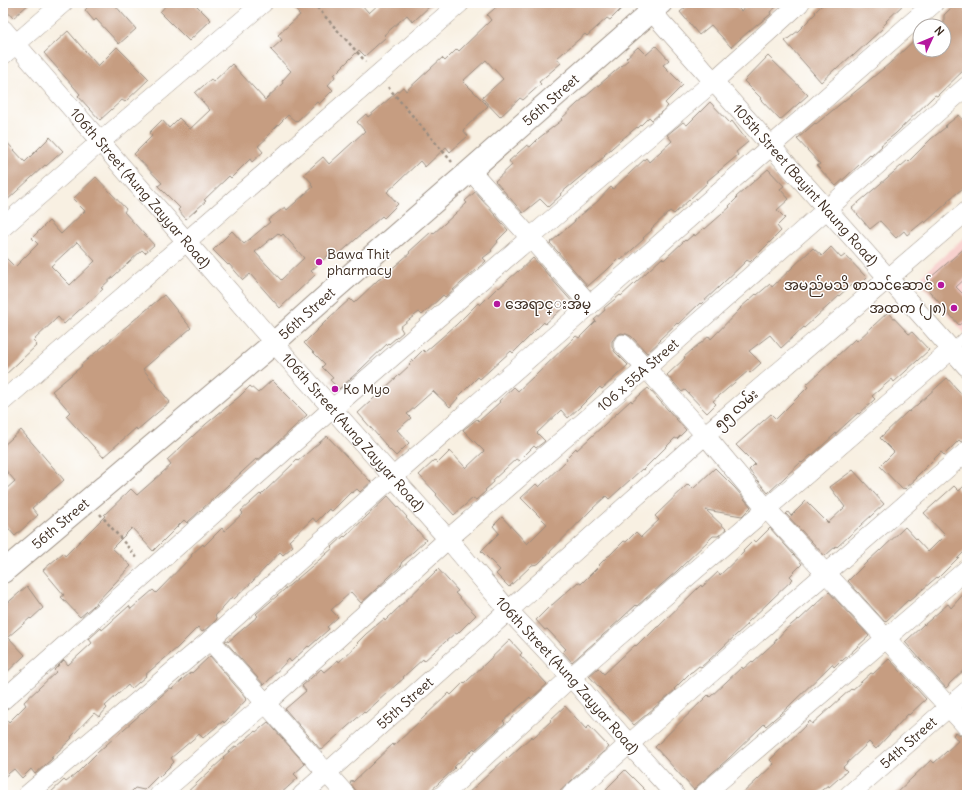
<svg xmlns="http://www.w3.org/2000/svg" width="970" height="798" viewBox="0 0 970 798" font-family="Delius,'Noto Sans Myanmar',sans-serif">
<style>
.built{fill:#f7d0cd}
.building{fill:#c69d81;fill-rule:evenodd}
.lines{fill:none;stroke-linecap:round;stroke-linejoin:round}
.service-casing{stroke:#9a8d80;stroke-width:10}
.minor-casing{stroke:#9a8d80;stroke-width:20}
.tertiary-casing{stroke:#9a8d80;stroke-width:24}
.path{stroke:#9a8d80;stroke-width:2.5;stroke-dasharray:3 3;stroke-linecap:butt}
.service{stroke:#fff;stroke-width:9}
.minor{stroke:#fff;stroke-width:19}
.tertiary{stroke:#fff;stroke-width:22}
.poi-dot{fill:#b5179e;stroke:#fff;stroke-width:1.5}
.labels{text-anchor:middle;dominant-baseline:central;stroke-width:3;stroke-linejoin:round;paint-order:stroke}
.street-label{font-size:14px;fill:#3b2a1e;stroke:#fff}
.poi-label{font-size:14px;fill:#3b2a1e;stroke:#fff;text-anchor:start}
</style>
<rect width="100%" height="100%" fill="#fff"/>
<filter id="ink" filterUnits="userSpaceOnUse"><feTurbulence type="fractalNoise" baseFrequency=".025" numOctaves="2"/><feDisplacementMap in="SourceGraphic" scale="8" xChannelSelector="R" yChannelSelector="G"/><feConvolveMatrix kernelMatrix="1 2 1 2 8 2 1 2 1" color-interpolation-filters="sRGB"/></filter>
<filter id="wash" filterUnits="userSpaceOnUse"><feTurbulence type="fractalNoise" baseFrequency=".012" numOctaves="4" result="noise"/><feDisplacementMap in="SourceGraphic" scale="16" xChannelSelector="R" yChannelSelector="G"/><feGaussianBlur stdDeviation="0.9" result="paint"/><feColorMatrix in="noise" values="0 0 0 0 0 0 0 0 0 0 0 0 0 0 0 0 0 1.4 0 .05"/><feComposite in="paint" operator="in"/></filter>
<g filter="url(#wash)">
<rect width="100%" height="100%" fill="#f8f0e2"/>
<path class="built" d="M967,235V336L917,280Z"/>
<g id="blocks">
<g class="building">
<path d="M3,3H30L13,18L3,7Z"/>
<path d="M92,3H113L136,29L119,44L96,19L94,21L85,10Z"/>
<path d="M168,3H194L211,20L189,41L160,12Z"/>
<path d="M289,3H360L369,13L380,3H433L413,22L407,15L384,35L386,37L365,56L359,50L334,75L335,77L328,85L333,90L319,104L317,102L296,122L288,115L267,136L268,137L258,146L263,152L252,162L250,159L231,178L229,176L204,200L206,201L186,219L178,210L180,208L158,186L162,183L134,154L152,136L149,133L162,120L169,128L179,118L190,129L210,110L195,93L211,79L213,82L232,64L265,100L283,83L282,81L291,71L271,50L282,40L278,35L300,15Z"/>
<path d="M501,3H627L610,20L607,18L587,36L585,34L557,58L561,63L539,82L541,84L523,100L520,98L500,117L482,98L503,79L486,60L463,81L488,106L463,130L468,136L450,152L446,147L425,167L420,161L398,182L387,192L398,204L384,218L382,216L338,255L334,250L311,271L315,275L280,308L250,274L243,280L229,264L228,265L213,250L232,231L244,244L270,222L268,220L285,207L287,210L313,187L311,185L312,183L304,174L323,157L329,164L365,131L357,122L366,114L368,117L403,87L406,91L442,58L445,61L457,49L459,51L491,20L487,15ZM278,233L281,236L283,234L304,258L281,280L255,252Z"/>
<path d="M691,3H733L741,11L750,3H781L770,12L771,14L757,25V24L731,47L711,25L699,35L680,12Z"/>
<path d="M824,3H905L886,21L887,22L882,27L883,28L853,56L852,55L837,69L836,68L821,82L785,41L798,31L816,13L815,12Z"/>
<path d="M956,3H959L967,12V67L937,96L935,95L895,134L881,145L882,146L871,156L870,155L836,186L817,166L820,164L797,139L815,123L816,124L889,64L920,35V50H944V15Z"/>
<path d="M68,31L98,66L117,47L149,79L125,102L122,100L100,120L78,96L80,94L44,53Z"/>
<path d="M656,46L669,60L663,65L683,85L665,103L668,106L652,120L649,117L638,128L637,127L621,140L604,155L605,156L560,194L561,195L548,207L540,199L523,213L495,181L512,165L509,161L527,145L530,147L539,138L562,120L561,119L577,104L628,60L626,58L638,47L646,55Z"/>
<path d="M768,56L808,95L780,120L760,99L761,98L744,81Z"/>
<path d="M710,102L730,123L732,121L748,142L736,152L738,155L707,181L708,182L674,214L670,211L651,229L652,230L643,238L644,239L621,260L619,258L606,271V270L588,286L550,243L575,221V220L597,202L611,187L613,189L646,158L649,162L672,141L667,135L683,122L687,125Z"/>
<path d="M959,115L967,125V185L947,201L948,202L925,223L924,221L907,235L904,231L896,238L880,221L870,229L852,208L908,160L909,161L931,139L946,127L945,126Z"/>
<path d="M50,137L63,151L46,166L45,165L3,204V138L25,162Z"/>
<path d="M768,169L784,186L780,189L789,199L777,210L785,218L777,226L781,231L750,262L747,260L720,286L701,304L700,303L678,324L677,323L659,340L660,341L647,353L631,336L626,334L621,333L616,336L612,341V347L615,352L628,365L602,389L600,387L580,407L568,418L561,410L537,433L545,441L536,448L534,446L519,461L516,459L493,480L494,482L485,490L486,491L476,500L473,498L454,515L436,495L437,494L419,475L435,460L438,463L450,451L466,468L484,451L463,430L477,419L479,421L500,402L499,401L514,387L518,391L533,377H534L576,336L579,338L596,321L594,320L605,310L604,308L620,295L621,296L662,258L664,260L685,240L686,241L694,234L695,236L704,228L705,229L730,207L729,206L737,198L736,197Z"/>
<path d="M96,177L126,209L124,212L154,245L145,253L142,250L101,288L103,289L90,301H89L64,324L58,317L33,341L37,345L3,377V255L15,267L38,244L32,238L49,221L61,234L85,211L73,199ZM77,242L95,261L70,285L51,266Z"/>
<path d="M475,192L508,230L497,241L498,242L491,250L492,251L483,258L486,261L445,297L443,295L422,315L419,312L400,327L403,332L389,344L388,343L361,369L339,389L330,380L333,378L322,367L325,364L304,343L329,318L350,299L354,303L379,279H380L410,253L409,252L431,232L433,234L467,203L465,201Z"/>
<path d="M967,246V277L956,287L967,298V319L959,325L923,284Z"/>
<path d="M831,247L841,258L845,255L867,278L855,290L851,285L804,328V327L794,336L781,348L770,335L749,351L761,363L750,373L748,371L713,401L716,404L707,413L685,390L682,392L667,375L685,358L684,357L699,344H700L709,336L711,339L741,308H740L756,294L757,295L770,284L772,287L813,248L822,256Z"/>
<path d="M533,258L574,304L569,308L566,305L545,324L544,322L513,353L511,351L480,379L478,377L457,398H458L450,407L433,391L407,414L411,418L397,430L409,443L396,456L385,445V444L358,413L410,365L409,364L423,350L425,352L456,325L478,303L480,305L498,287L499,288L518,271V272Z"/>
<path d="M164,295L191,328L143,369L170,402L137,430L136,428L103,457L66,416L70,412L52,391L82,366L81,365L115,336Z"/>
<path d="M888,312L909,334L912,332L929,350L894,382L892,379L872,396L875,399L859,414L858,413L811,456V455L802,463L801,462L768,493L749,470L755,464L736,445L771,414L776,419L808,387L806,385L834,359L855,339L857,341Z"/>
<path d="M947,378L967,400V440L961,442L959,440L944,455L941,452L916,477L917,478L905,489L904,488L902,489L880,466L894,452L880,438L908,411L909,412Z"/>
<path d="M272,380L307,415L276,444L257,461L256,459L187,523L184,520L153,551L132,528L112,548L131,566L92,607L80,617L61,597L64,595L43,570L63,553L65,556L105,516L104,515L131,489L137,495L171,465L167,460L206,424L240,396L250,386L258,393Z"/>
<path d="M648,388L650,390L686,430L677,439L675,438L643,470L642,469L609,499L606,496L592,509L538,564L532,565L509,587L496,574L500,570L481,551L499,533L493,526L502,517L527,544L547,524L521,498L536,484L539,487L567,460L566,458L576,448L577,450L631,400L632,402Z"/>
<path d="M21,430L64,480L32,508L38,515L15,536L3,522V492L15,481L3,467V446Z"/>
<path d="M327,436L371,482L360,492L357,489L352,493L351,492L332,511L329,509L316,522L313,518L289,541L293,546L283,555L280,552L252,582L234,599L232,597L215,616L217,619L212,624L202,632L198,627L177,648L145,675L146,676L131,689L128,685L105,706L107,708L99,717L94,713L71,737L72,738L51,758H53L35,774L31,769L22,778L14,769L3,778V715L9,722L26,705L24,702L56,672L54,670L64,660L68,665L92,643L89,639L101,628L102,630L129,606L131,609L153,590L156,593L192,556L191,555L203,544L204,546L222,528L224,531L243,513L241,511L260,494L261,495L297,460L298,461Z"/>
<path d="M715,468L735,488L751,507L742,516L706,510L726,529L718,536H713L677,571L637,606L636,605L610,629L572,662L563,652L566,649L547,629L545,630L536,620L551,605H552L578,582L581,584L600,565H599L608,556H609L624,541L626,542L636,532L641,537L659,520L655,516L688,484L693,489Z"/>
<path d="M853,470L884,504L837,547L836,546L825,556L786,514L788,512L791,516L806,501L828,523L845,507L830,487Z"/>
<path d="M967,483V549L938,578L937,577L909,601L908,600L885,622L848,581L867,562L880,550V551L905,527L928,552L945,535L924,513L954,486L959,491Z"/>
<path d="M388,496L407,517L406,518L426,540L401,563L402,565L361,603L351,592L331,610L338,617L327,627L329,629L309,647L308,646L291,662L289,659L264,685L225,641L227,640L228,642L258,616L256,614L333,548L332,547L344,536L345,537Z"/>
<path d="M770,528L802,564L790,576L793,579L747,623L748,624L709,660L701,667L699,666L692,672H691L674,689L675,690L634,725L589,676L598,668L604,674L635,645L636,646L645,637L646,638L657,627H658L701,585L702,587L718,572L720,575L744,552L743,551L754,540L756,542Z"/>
<path d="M438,569L458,591L455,593L476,615L457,634L455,633L424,661L423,659L403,677L404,678L388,692L365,713L364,712L321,750L285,709L306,691L302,686L310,679L321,669L324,672L338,660L339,662L358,644L357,643L366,634L384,619L385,621Z"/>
<path d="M27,586L43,608L31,619L30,618L8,637L25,655L3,676V607Z"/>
<path d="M967,590V667L949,684V685L946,688L905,642L924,624V625L948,604L951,608Z"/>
<path d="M829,592L869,636L842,661L841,660L834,667L832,664L788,707L766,726L764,724L728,759L696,787L694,790L655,747L708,695L710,697L742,667L743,669L752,661L753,662L775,642V641L785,630L798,619L799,620Z"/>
<path d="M510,640L522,653L520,655L547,684L531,699L530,697L503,721L505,723L475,750L474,748L454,767L455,768L426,795H357V792L354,788L350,783L352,780L353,782L393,744L394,746L449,693L451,695L464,682L465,683Z"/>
<path d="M210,656L247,699L224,723L223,721L203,738L199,734L171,758L174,762L159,777L158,776L144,790L135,788L128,795H48L64,780L66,782L75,775L97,753L169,689L171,688L172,689L191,672L192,673Z"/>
<path d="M889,659L926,699L909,715L908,714L876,749L869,742L843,767L847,771L829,787L828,785L816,795H741L774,764L770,760L810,721L812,724L851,689L852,690L871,673L873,674Z"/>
<path d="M565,706L586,729L589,726L609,747L588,765L556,795H466L504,760L507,757L508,758L532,736L533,738L551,721L550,720Z"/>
<path d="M268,722L305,764L294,774L298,778L279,795H184L224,758L223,757L236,746L237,747L255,731L256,732Z"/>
<path d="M956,732L963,737L967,738V795H894L931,760L934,763L958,741L953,735Z"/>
<path d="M625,770L650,795H612L606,789Z"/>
</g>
</g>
</g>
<g filter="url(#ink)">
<use href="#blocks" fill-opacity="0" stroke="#9a8d80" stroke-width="1"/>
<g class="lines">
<g class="service-casing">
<path id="service" d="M952,349L967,334"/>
</g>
<g class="minor-casing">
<g id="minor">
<path id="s1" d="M644,3L967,367"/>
<path id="s2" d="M3,29L274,343L448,539L509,611L571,677L629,744L675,795"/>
<path d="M3,55L63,3"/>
<path d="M470,170L590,305"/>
<path d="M3,227L100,142L263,3"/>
<path d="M623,344L646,368L705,435L766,508L826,574"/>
<path d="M3,401L460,3"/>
<path d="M826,573L967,727"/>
<path d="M210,640L346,795"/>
<path d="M3,700L332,409L530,238L714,81L800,3"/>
<path d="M27,795L210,640L393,477L590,305L934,3"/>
<path id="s3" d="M159,795L266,703L448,539L646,368L967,86"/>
<path id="s4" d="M302,795L705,435L967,211"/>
<path d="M443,795L571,677L952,349"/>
<path d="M571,795L629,744L967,451"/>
<path d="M703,795L967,569"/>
<path id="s5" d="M849,795L967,691"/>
</g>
</g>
<g class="tertiary-casing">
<g id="tertiary">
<path id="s6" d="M3,572L274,343L333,290L464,176L661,3"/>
</g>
</g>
<g class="path">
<path d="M313,3L366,62"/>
<path d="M388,87L452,162"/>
<path d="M100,514L138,559"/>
</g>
<use href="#service" class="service"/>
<use href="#minor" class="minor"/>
<use href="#tertiary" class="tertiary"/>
</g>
</g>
<g class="poi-dot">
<circle cx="319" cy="262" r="4"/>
<circle cx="941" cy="285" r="4"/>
<circle cx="497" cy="304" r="4"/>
<circle cx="954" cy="308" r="4"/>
<circle cx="335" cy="389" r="4"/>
</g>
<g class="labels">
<g class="street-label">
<text stroke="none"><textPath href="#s6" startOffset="723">56th Street</textPath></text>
<text stroke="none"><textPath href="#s1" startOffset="243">105th Street (Bayint Naung Road)</textPath></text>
<text stroke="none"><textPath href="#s2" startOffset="210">106th Street (Aung Zayyar Road)</textPath></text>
<text stroke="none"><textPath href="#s6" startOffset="399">56th Street</textPath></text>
<text stroke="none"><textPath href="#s3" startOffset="637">106 x 55A Street</textPath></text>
<text transform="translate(736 409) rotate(-41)">၅၅ လမ်း</text>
<text stroke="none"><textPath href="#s2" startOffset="534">106th Street (Aung Zayyar Road)</textPath></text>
<text stroke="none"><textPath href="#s6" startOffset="75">56th Street</textPath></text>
<text stroke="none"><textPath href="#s2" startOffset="858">106th Street (Aung Zayyar Road)</textPath></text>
<text stroke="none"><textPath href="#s4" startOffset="138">55th Street</textPath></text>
<text stroke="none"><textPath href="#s5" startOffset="79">54th Street</textPath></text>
</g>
<g class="poi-label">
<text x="327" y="254">Bawa Thit<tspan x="327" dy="16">pharmacy</tspan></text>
<text x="933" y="285" text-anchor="end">အမည်မသိ စာသင်ဆောင်</text>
<text x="505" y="304">အေရာင္းအိမ္</text>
<text x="946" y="308" text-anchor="end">အထက (၂၈)</text>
<text x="343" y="389">Ko Myo</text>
</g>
</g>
<rect width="970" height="798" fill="none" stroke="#fff" stroke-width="16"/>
<g transform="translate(932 38) rotate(46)"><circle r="19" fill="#ffffff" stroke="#b1aaa5"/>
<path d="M0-3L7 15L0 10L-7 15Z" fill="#b5179e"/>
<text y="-6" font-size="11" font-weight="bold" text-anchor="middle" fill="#3b2a1e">N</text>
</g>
</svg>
